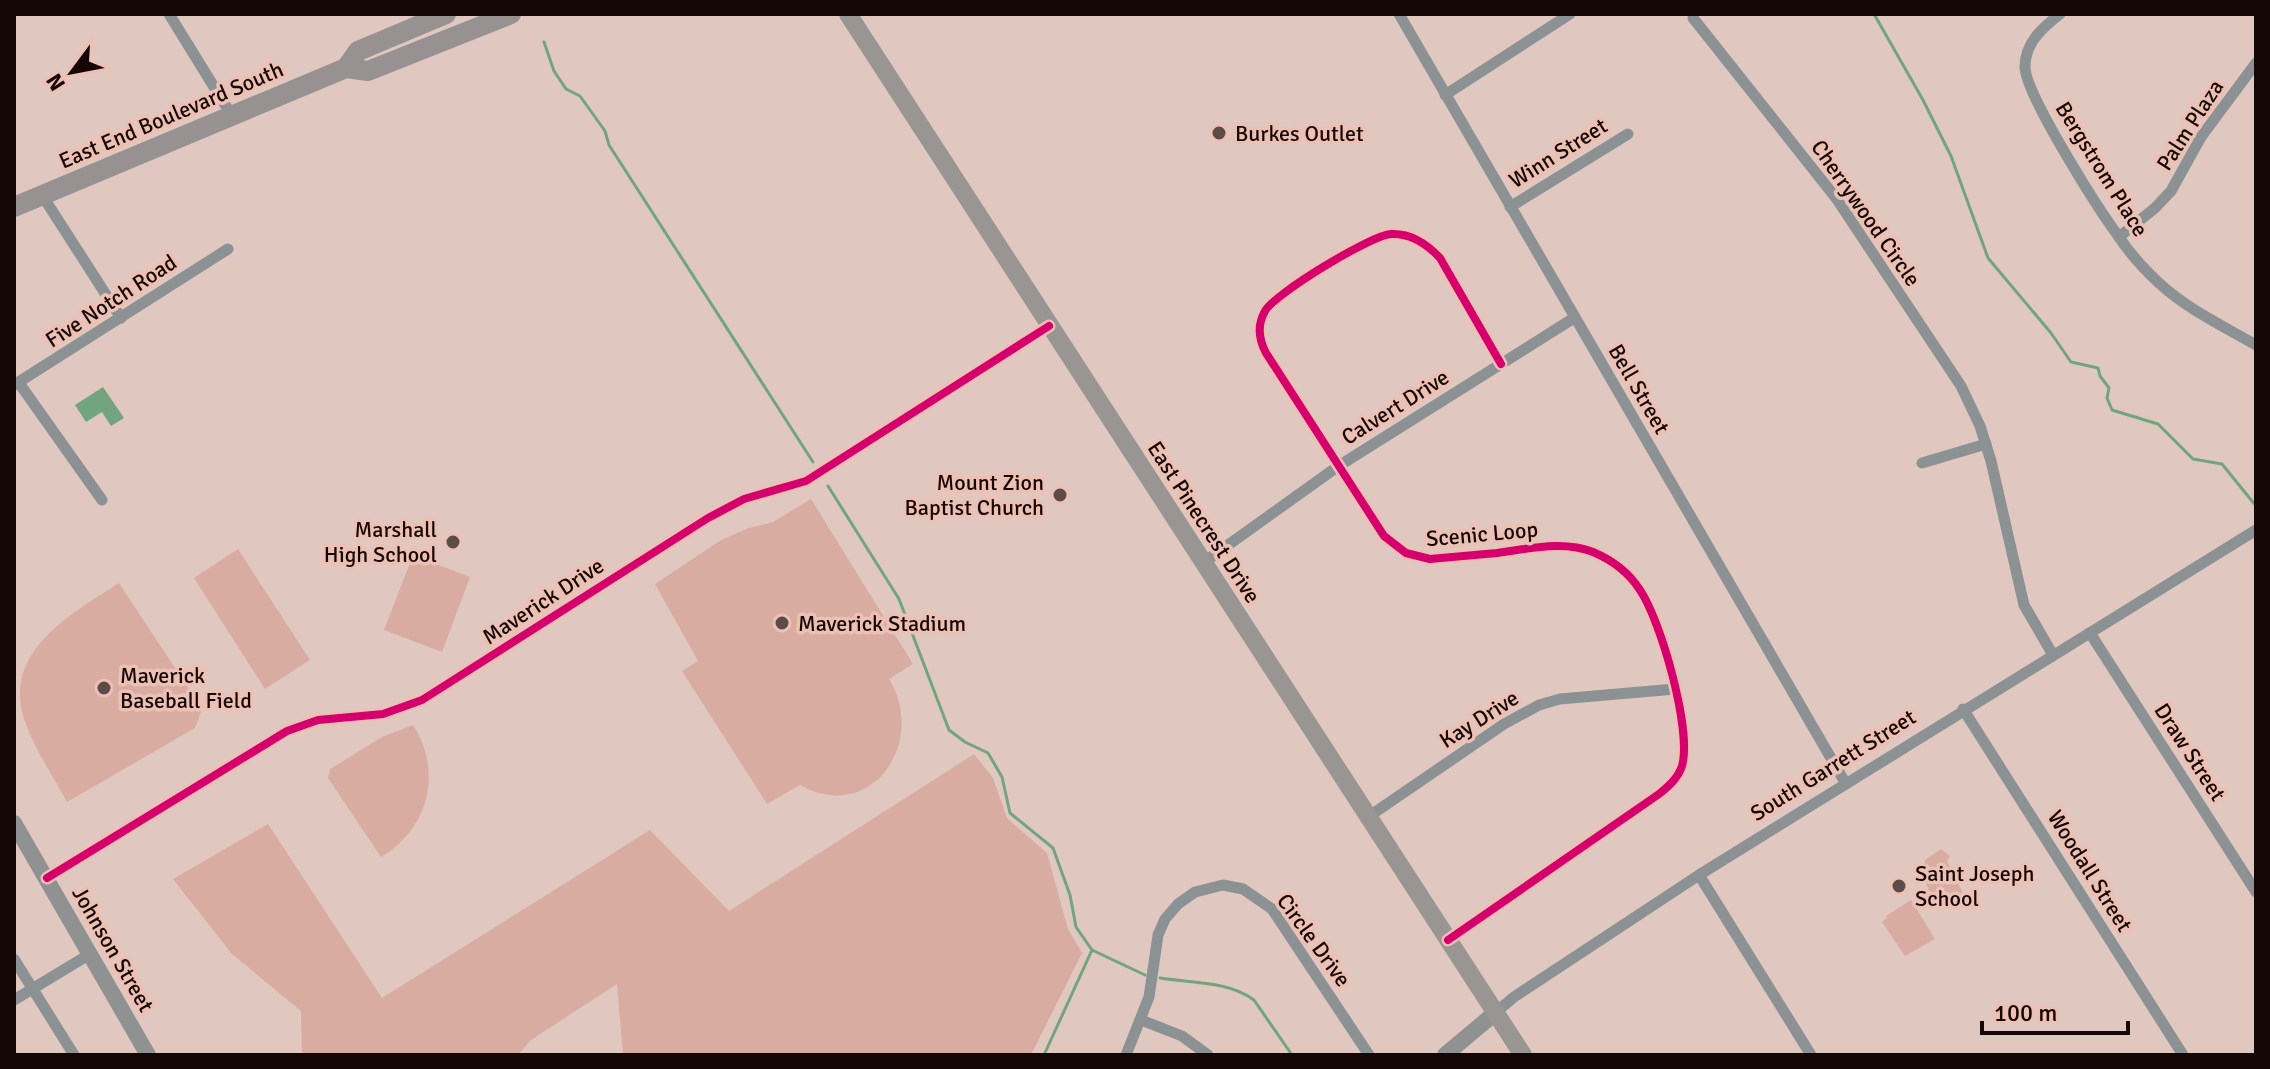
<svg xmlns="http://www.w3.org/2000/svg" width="2270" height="1069" viewBox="0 0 2270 1069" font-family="Signika,sans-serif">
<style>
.green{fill:#d8aca1}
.water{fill:#72a480}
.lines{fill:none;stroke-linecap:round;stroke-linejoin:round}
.stream{stroke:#72a480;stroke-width:3}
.street{stroke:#8c9293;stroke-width:11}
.secondary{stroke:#909292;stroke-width:16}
.primary{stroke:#999593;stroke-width:18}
.highway{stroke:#979291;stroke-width:20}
.cycleway-casing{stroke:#edc0b4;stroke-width:13}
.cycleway{stroke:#d6006c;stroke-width:8}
.poi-dot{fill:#5c4b47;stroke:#edc0b4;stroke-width:3}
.labels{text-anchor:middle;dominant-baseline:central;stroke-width:7;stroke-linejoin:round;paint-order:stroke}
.street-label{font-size:22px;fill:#150705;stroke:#edc0b4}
.poi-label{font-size:22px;fill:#150705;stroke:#edc0b4;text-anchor:start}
</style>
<rect width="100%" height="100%" fill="#e0c8c1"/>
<g class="green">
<path d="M811,499L913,664L889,679C928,742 871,825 800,785L767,804L682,671L698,661L655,584L721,540L749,528L773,522Z"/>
<path d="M238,549L310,660L265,689L194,578Z"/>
<path d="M413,555L470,577L442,652L384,630Z"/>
<path d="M119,583L202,709L195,728L67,802C52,775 34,748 24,719C3,651 71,614 119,583Z"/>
<path d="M413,725C443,772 429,828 381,857L328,778L330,769L382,737Z"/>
<path d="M974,754L993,778L1007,818L1047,853L1068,929L1082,953L1031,1055H623L617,984L531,1040L518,1055H302L301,1011L232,954L173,879L268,824L382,998L650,830L729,911Z"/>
<path d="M1941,849L1950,856L1947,861L1963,893V897L1944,907L1936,904L1926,884L1925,860Z"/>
<path d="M1911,900L1935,939L1905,956L1882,922L1887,918L1886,916Z"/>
</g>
<path class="water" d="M103,387L124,418L111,426L102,412L86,422L75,405Z"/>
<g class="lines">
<g class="stream">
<path d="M1874,14L1923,100L1951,156L1988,258L2051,333L2071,362L2098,368L2100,376L2109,388L2107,398L2112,410L2158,424L2193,459L2222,464L2256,506"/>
<path d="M544,42L554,71L566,89L580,96L605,131L609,145L813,462"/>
<path d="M828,486L899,599L949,730L965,742L988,753L1002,777L1010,813L1053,848L1070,895L1076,927L1092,950L1044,1055"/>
<path d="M1092,950L1145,975"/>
<path d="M1160,978C1191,983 1228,981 1254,1000L1292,1055"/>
</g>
<g class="street">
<path d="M169,14L232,116"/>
<path d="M1399,14L1846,784"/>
<path d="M2060,14C2042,28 2025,43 2025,67C2025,94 2099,210 2119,237C2130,254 2144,269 2159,283C2187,309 2223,326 2256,345"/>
<path d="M1693,18L1836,198L1961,386L1980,426L1991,461L2024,605L2053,655"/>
<path d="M1445,95L1570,14"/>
<path d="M42,195L121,318"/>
<path d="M1510,207L1628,134"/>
<path d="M2119,237L2155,208L2171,191L2201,137L2256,63"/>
<path d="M19,383L102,500"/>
<path d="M14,385L228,249"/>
<path d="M1922,463L1986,444"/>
<path d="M1203,563L1337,467L1574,318"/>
<path d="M2090,633L2256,892"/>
<path d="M1963,709L2183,1055"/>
<path d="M1368,817L1504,724L1539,705L1560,699L1675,689"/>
<path d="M1699,875L1811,1055"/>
<path d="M47,878L287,731L318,720L383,714L422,700L708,518L744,499L806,481L1049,326"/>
<path d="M1448,940L1659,794C1669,786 1678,778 1682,766C1692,730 1661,621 1640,590C1629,573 1612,560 1593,552C1563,540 1528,549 1497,553C1474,555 1452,557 1430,559L1406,553L1384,536L1266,353C1259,340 1257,325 1265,311C1274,294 1371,235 1391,234C1411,233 1427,244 1440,258L1501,364"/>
<path d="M14,959L74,1055"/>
<path d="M14,1000L90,954"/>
<path d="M1495,1013L1514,997L1699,875L2256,530"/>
<path d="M1141,1020L1182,1036L1208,1055"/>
<path d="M1126,1055L1149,997L1158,935L1165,919L1178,904L1195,892L1223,885L1243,889L1272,909L1369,1055"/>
</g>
<g class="secondary">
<path d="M14,823L148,1055"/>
<path d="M1445,1055L1495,1013"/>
</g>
<path class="primary" d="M848,14L1523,1055"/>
<g class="highway">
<path d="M346,68L358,51L446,14"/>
<path d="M14,207L346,68L368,71L511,14"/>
</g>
<g class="cycleway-casing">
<g id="cycleway">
<path d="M47,878L287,731L318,720L383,714L422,700L708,518L744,499L806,481L1049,326"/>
<path d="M1448,940L1659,794C1669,786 1678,778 1682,766C1692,730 1661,621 1640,590C1629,573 1612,560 1593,552C1563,540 1528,549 1497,553C1474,555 1452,557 1430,559L1406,553L1384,536L1266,353C1259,340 1257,325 1265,311C1274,294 1371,235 1391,234C1411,233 1427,244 1440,258L1501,364"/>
</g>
</g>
<use href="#cycleway" class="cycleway"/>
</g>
<g class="poi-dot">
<circle cx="1219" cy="133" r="8"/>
<circle cx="1060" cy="495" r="8"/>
<circle cx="453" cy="542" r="8"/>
<circle cx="782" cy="623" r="8"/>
<circle cx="104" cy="688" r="8"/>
<circle cx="1899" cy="886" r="8"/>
</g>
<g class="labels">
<g class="street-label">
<text transform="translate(171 115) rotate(-23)">East End Boulevard South</text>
<text transform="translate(2190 125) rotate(-57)">Palm Plaza</text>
<text transform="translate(1558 153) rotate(-32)">Winn Street</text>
<text transform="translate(2102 169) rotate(58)">Bergstrom Place</text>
<text transform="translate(1866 213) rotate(55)">Cherrywood Circle</text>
<text transform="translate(111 301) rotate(-33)">Five Notch Road</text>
<text transform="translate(1639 389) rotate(60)">Bell Street</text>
<text transform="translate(1395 407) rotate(-32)">Calvert Drive</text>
<text transform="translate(1204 522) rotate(57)">East Pinecrest Drive</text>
<text transform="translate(1482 534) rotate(-5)">Scenic Loop</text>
<text transform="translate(543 601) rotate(-33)">Maverick Drive</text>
<text transform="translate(1479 719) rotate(-32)">Kay Drive</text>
<text transform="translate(2190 752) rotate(57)">Draw Street</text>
<text transform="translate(1833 765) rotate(-32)">South Garrett Street</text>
<text transform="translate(2090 871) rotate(58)">Woodall Street</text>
<text transform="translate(1314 940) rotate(54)">Circle Drive</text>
<text transform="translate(113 949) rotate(60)">Johnson Street</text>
</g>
<g class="poi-label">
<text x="1235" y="133">Burkes Outlet</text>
<text x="1044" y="482" text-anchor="end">Mount Zion<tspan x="1044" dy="25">Baptist Church</tspan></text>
<text x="437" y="529" text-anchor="end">Marshall<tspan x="437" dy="25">High School</tspan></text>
<text x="798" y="623">Maverick Stadium</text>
<text x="120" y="675">Maverick<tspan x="120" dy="25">Baseball Field</tspan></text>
<text x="1915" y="873">Saint Joseph<tspan x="1915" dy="25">School</tspan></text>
</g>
</g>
<rect width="2270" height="1069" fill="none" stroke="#150705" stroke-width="32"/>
<g transform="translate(72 72) rotate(238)" stroke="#edc0b4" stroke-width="6" paint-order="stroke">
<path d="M0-6L14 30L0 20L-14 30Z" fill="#150705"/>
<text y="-12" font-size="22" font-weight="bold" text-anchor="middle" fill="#150705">N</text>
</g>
<path d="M1982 1021v12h146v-12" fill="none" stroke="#150705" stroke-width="4"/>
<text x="1994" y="1021" font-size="24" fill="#150705" stroke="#edc0b4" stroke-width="6" paint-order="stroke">100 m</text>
</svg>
